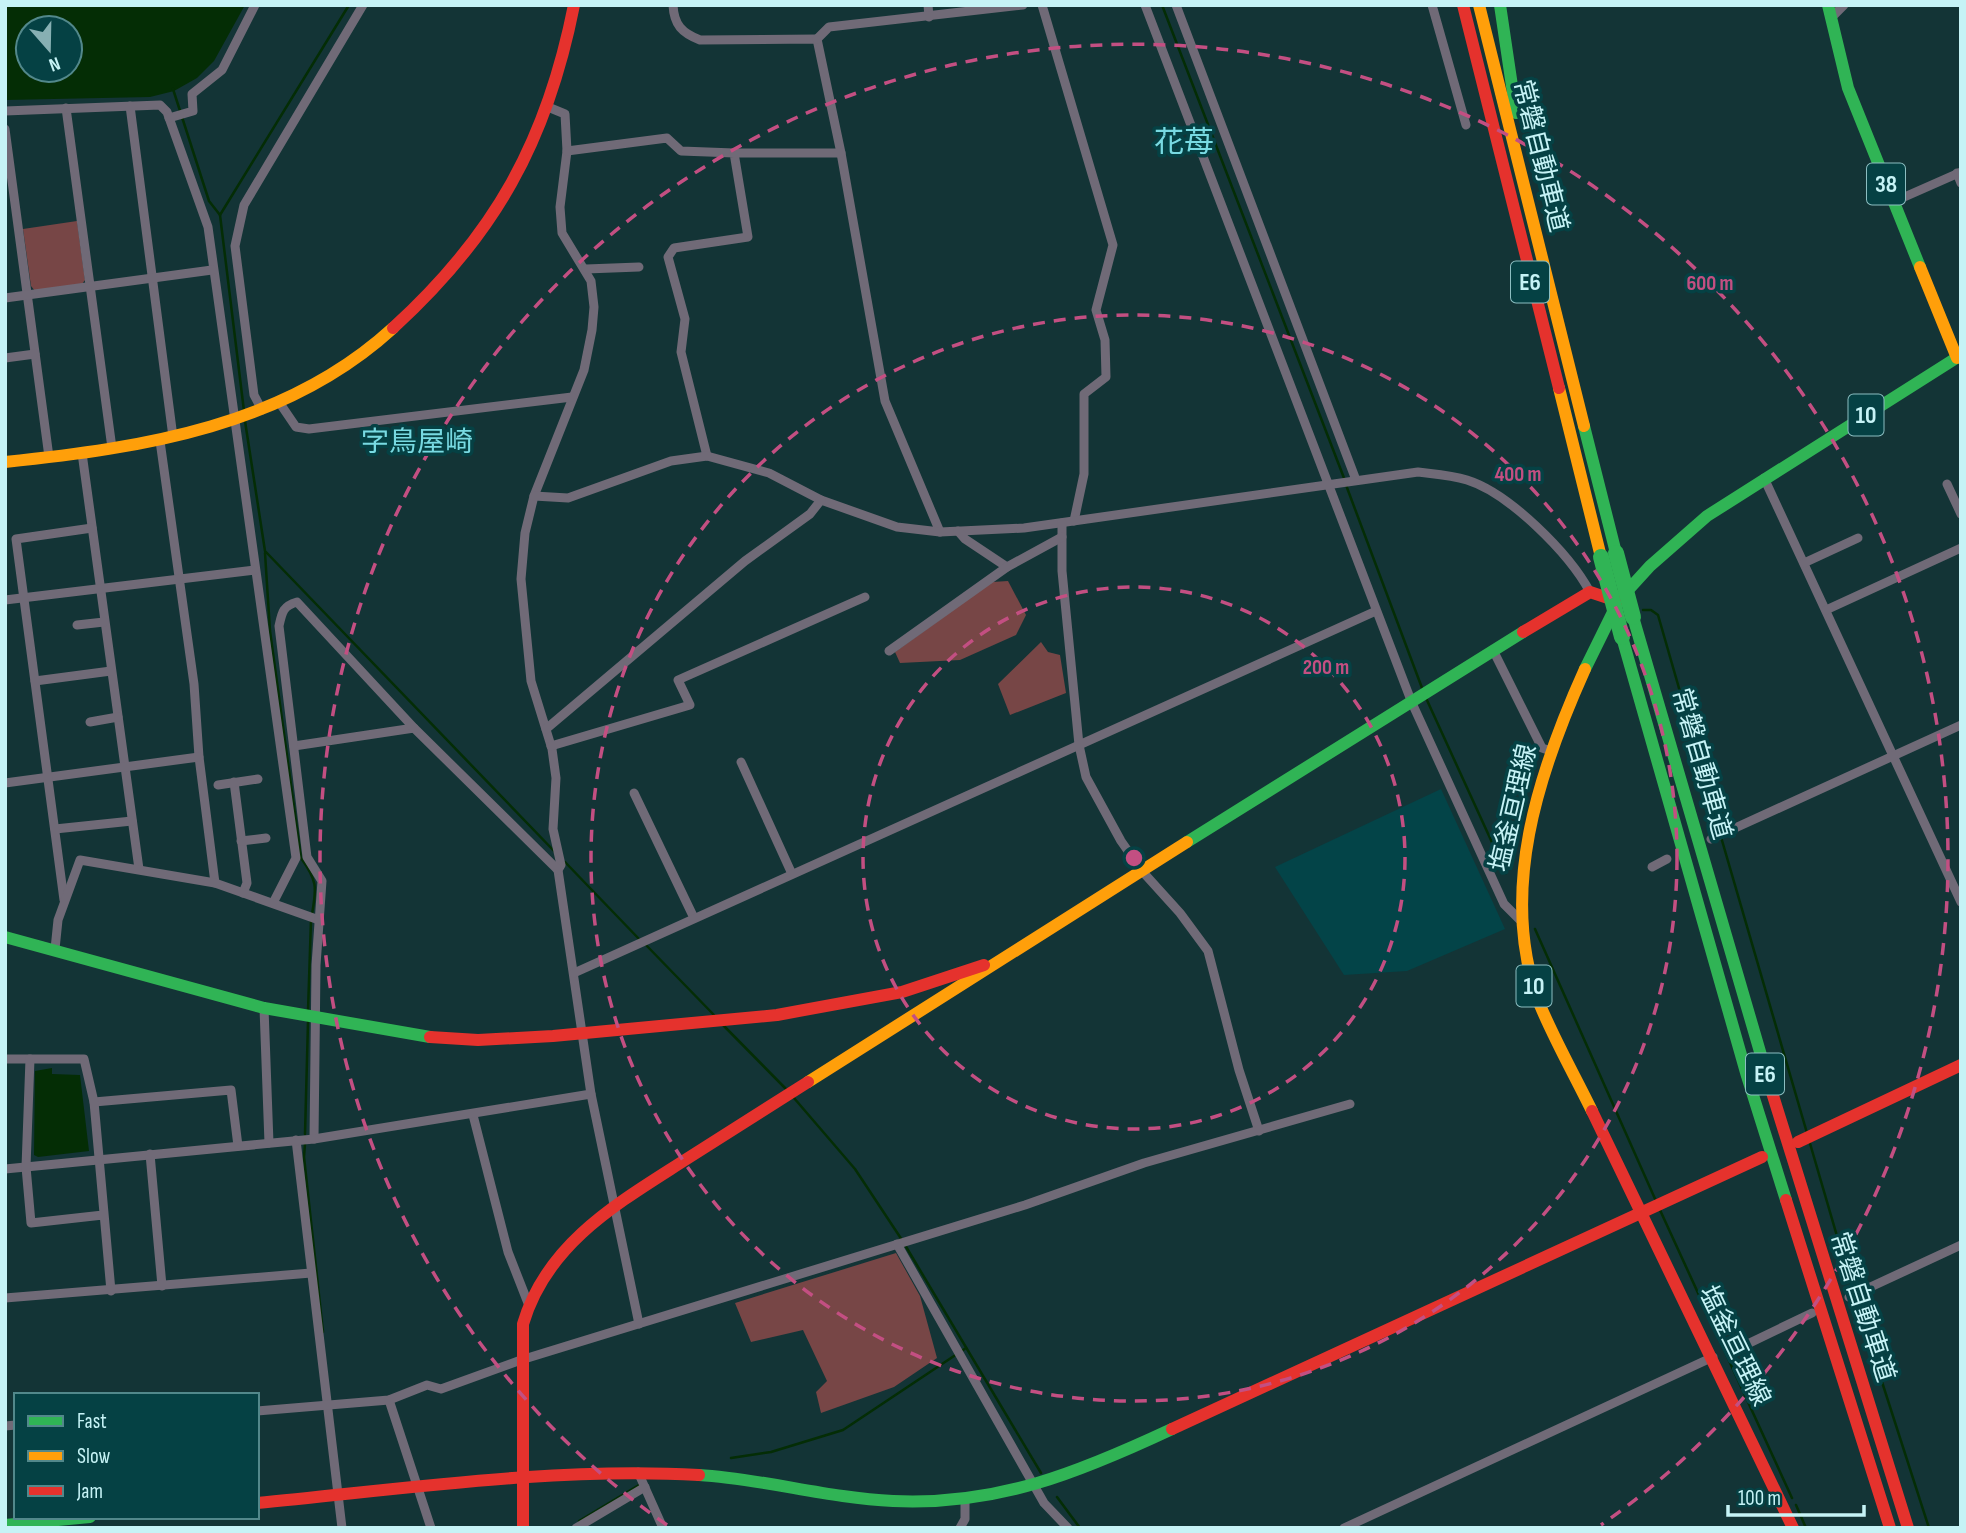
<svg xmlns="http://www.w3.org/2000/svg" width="1966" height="1533" viewBox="0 0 1966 1533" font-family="'Sofia Sans Condensed','Noto Sans JP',sans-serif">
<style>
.built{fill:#034448}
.green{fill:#774646}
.water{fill:#042d05;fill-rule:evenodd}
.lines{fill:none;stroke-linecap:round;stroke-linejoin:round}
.stream{stroke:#042d05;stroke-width:2.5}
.street{stroke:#706a77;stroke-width:9}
.fast{stroke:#30b455;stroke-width:12}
.slow{stroke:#ff9f0a;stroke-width:12}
.jam{stroke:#e5322d;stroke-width:12}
.fast-bridge{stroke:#30b455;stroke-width:16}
.ring{fill:none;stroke:#c34f82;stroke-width:3.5;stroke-dasharray:12 9}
.labels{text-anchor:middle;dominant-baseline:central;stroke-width:7;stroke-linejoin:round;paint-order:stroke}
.shield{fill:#054144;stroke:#8cbec1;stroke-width:2}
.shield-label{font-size:24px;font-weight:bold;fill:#c6f3f6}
.street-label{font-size:26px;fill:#c6f3f6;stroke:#054144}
.neighbourhood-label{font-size:28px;fill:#78dae2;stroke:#054144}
.quarter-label{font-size:30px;fill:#78dae2;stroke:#054144}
.centre{fill:#c34f82;stroke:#054144;stroke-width:3.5}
.ring-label{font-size:21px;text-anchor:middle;font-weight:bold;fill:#c34f82;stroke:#054144;stroke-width:7;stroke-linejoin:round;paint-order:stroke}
</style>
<rect width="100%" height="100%" fill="#133436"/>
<path class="built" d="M1441,789L1505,929L1407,971L1344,975L1275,867Z"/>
<g class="green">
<path d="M77,221L85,280L82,284L35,291L31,286L23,229Z"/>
<path d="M1008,581L1026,615L1016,635L960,660L900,663L895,652L992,582Z"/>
<path d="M1041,642L1048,652L1060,655L1066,693L1010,715L998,684Z"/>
<path d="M896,1253L920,1296L937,1358L894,1387L821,1413L816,1392L827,1381L803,1330L751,1342L735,1303Z"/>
</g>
<g class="water">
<path d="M5,5H245L214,61L197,78L174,91L150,97L5,100ZM28,28H70V70H28Z"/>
<path d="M52,1068V1074L80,1075L89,1151L38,1157L34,1155L35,1071Z"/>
</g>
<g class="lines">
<g class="stream">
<path d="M1162,5L1344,478"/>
<path d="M173,89L209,201L220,215L244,411"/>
<path d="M220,215L349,5"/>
<path d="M245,421L265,551L555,852"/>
<path d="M1346,485L1422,688"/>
<path d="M265,553L270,631L301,858C317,880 317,887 312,914"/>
<path d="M1643,610H1651L1658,615L1720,831"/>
<path d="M1426,698L1506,873"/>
<path d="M1721,837L1807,1133"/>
<path d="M565,862L640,940"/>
<path d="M1535,929L1656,1201"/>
<path d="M645,944L714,1015"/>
<path d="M308,1011L311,920"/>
<path d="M723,1025L787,1090"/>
<path d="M794,1098L855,1169L902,1240"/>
<path d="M305,1134L308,1022"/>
<path d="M1809,1140L1853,1291"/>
<path d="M305,1144L304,1157L323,1332"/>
<path d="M1660,1210L1792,1498"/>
<path d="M905,1245L1041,1473"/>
<path d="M1855,1298L1929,1528"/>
<path d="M731,1458L771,1452L843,1430L966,1348"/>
<path d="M1057,1497L1080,1528"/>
<path d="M1796,1505L1806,1528"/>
<path d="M579,1521L639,1485"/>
</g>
<g class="street">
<path d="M673,5C674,25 682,33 700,40L817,39L841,153L885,401L940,532"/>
<path d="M928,5L929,17"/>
<path d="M1042,5L1113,245L1096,310L1105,340L1106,377L1084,394V474L1074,521"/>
<path d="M1145,5L1412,703L1504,904L1521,921"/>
<path d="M1176,5L1356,480"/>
<path d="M1432,5L1466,125"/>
<path d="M1831,18L1844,5"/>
<path d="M817,39L829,27L1023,5"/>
<path d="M130,106L173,437"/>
<path d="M548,107L565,114L567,151L560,207L562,233L591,281L594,307L592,330L584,370L534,496L525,533L521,579L531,681L552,749L556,778L553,829L561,865L558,870L591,1094L639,1324"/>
<path d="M66,108L112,448"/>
<path d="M5,111L160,105L167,112L208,227L296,858L273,903"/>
<path d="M169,118L193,111L192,94L222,70L255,5"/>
<path d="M5,129L49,457"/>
<path d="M567,151L667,138L681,151L734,153L748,237L674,248L668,257L685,319L681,352L707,456"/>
<path d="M734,153H841"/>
<path d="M1957,173L1961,183"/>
<path d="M1893,202L1961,172"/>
<path d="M586,269L639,267"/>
<path d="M5,298L212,270"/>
<path d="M5,358L35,354"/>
<path d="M279,402L296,427L309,429L572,397"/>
<path d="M262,410L254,395L235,246L244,205L363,5"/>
<path d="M160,441L194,684L199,757L215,883"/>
<path d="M82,453L139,869"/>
<path d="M1764,478L1961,902"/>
<path d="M1947,484L1961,514"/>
<path d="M534,496L568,498L671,461L707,456L769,473L821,500L897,527L940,532L1024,528L1418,472C1434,474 1451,475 1467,480C1509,493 1569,553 1590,592"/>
<path d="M1062,523V571L1079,745L1086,777L1121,841L1142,871L1180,913L1208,951L1239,1070L1259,1131"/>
<path d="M958,531L965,539L1007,567"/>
<path d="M1804,563L1858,538"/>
<path d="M5,600L255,570"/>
<path d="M1826,610L1961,548"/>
<path d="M77,625L104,622"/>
<path d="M1493,650L1542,748L1551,751"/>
<path d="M889,651L1007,567L1062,537"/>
<path d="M35,681L111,671"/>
<path d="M90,722L118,717"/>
<path d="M546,729L745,561L810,514L821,500"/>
<path d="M294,746L414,728"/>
<path d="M551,746L690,705L678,680L865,597"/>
<path d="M741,762L792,874"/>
<path d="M234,782L247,883L243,893"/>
<path d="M5,783L199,757"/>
<path d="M218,785L258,779"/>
<path d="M634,793L694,918"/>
<path d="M55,829L132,821"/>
<path d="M1711,839L1961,725"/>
<path d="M241,841L266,838"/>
<path d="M1652,867L1667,859"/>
<path d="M64,900L16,539L92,528"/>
<path d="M55,949L58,920L80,860L215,883L319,920"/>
<path d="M574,973L1376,611"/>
<path d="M264,1008L269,1143"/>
<path d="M5,1059H30"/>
<path d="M94,1102L231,1090L238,1146"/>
<path d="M473,1115L508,1252L528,1303"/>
<path d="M314,1139L316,965L322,881L307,857L279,626C282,612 283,606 297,602L414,728L558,870"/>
<path d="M296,1140L342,1528"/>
<path d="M150,1154L162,1286"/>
<path d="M5,1169L314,1139L591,1094"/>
<path d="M103,1215L31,1223L26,1167L30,1059H84L94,1102L111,1291"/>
<path d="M897,1244L1044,1503L1068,1528"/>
<path d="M1849,1297L1961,1245"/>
<path d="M5,1298L311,1273"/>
<path d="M1735,1350L1812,1313"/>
<path d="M389,1400L431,1528"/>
<path d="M257,1411L389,1400L427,1385L441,1389L521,1360L1025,1205L1144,1163L1350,1104"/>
<path d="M5,1426L16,1425"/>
<path d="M638,1472L663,1528"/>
<path d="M576,1528L645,1487"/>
<path d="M960,1528L965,1519V1501"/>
<path d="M1344,1528L1713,1357"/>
</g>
<g class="fast">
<path d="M1500,5L1516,113"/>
<path d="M1828,5L1848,88L1920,267"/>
<path d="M1584,426L1616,553"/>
<path d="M1633,617L1770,1086"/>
<path d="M1622,637L1747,1076L1786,1200"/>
<path d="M1585,669L1619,600L1650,566L1707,516L1961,355"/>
<path d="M1187,842L1523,632"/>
<path d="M5,937L264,1008L430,1037"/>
<path d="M699,1475C764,1479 828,1498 893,1501C998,1506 1080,1472 1172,1429"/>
<path d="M5,1525L90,1517"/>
</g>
<g class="slow">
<path d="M1479,5L1584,426"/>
<path d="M1920,267L1957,358"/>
<path d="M1559,388L1601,557"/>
<path d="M5,462C143,448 286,426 393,328"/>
<path d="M1585,669C1539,771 1497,894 1540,1005C1555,1041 1575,1076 1592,1111"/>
<path d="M808,1082L1187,842"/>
</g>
<g class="jam">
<path d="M1463,5L1559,388"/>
<path d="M393,328C495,235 547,141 574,5"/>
<path d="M1523,632L1590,592L1617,601"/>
<path d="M430,1037L478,1040L553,1036L777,1015L902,992L984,965"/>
<path d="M1770,1086L1908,1528"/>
<path d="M1592,1111L1793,1528"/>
<path d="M1798,1142L1961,1065"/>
<path d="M1786,1200L1890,1528"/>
<path d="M1172,1429L1762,1157"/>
<path d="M257,1503C404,1489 551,1467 699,1475"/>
<path d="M523,1528V1324C547,1243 618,1203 685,1160C726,1134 767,1108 808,1082"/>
</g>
<g class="fast-bridge">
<path d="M1616,553L1633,617"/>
<path d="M1601,557L1622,637"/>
</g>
</g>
<g class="ring">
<circle cx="1134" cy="858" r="271"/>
<circle cx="1134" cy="858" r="543"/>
<path d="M667 1525A814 814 0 1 1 1601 1525"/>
</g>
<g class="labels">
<g class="shield">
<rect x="1867" y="163.5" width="38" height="41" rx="5"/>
<rect x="1511" y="261.5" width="38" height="41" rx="5"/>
<rect x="1848.5" y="394.5" width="35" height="41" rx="5"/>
<rect x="1516.5" y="965.5" width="35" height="41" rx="5"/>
<rect x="1746" y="1053.5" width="38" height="41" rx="5"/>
</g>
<g class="shield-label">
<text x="1886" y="184">38</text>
<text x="1530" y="282">E6</text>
<text x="1866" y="415">10</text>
<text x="1534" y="986">10</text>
<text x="1765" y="1074">E6</text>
</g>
<g class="street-label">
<text transform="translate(1540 156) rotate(76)">常磐自動車道</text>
<text transform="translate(1701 764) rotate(74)">常磐自動車道</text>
<text transform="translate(1514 808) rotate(-77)">塩釜亘理線</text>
<text transform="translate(1862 1307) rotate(72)">常磐自動車道</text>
<text transform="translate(1734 1346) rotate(64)">塩釜亘理線</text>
</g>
<g class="neighbourhood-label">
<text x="417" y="442">字鳥屋崎</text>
</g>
<g class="quarter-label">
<text x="1184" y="143">花苺</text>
</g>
</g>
<circle cx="1134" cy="858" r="10" class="centre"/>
<g class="ring-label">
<text x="1710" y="290">600 m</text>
<text x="1518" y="481">400 m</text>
<text x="1326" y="674">200 m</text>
</g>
<rect width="1966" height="1533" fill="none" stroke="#c6f3f6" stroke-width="14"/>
<rect x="14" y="1393" width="245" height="126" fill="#054144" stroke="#52888b" stroke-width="2"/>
<rect x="28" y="1416" width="35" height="10" fill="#30b455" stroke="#52888b" stroke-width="2"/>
<text x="77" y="1428" font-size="21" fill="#c6f3f6">Fast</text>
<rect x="28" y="1451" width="35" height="10" fill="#ff9f0a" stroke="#52888b" stroke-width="2"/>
<text x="77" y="1463" font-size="21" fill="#c6f3f6">Slow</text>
<rect x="28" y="1486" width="35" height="10" fill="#e5322d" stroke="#52888b" stroke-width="2"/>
<text x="77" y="1498" font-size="21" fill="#c6f3f6">Jam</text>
<g transform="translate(49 49) rotate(160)"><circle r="33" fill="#054144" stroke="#52888b" stroke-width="2"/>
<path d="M0-5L12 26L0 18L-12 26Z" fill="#87b0b3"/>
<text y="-10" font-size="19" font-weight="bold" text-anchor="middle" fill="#c6f3f6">N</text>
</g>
<path d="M1728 1505v10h136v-10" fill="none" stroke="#c6f3f6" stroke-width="3.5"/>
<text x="1738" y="1505" font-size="21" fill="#c6f3f6" stroke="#054144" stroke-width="5" paint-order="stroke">100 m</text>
</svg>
